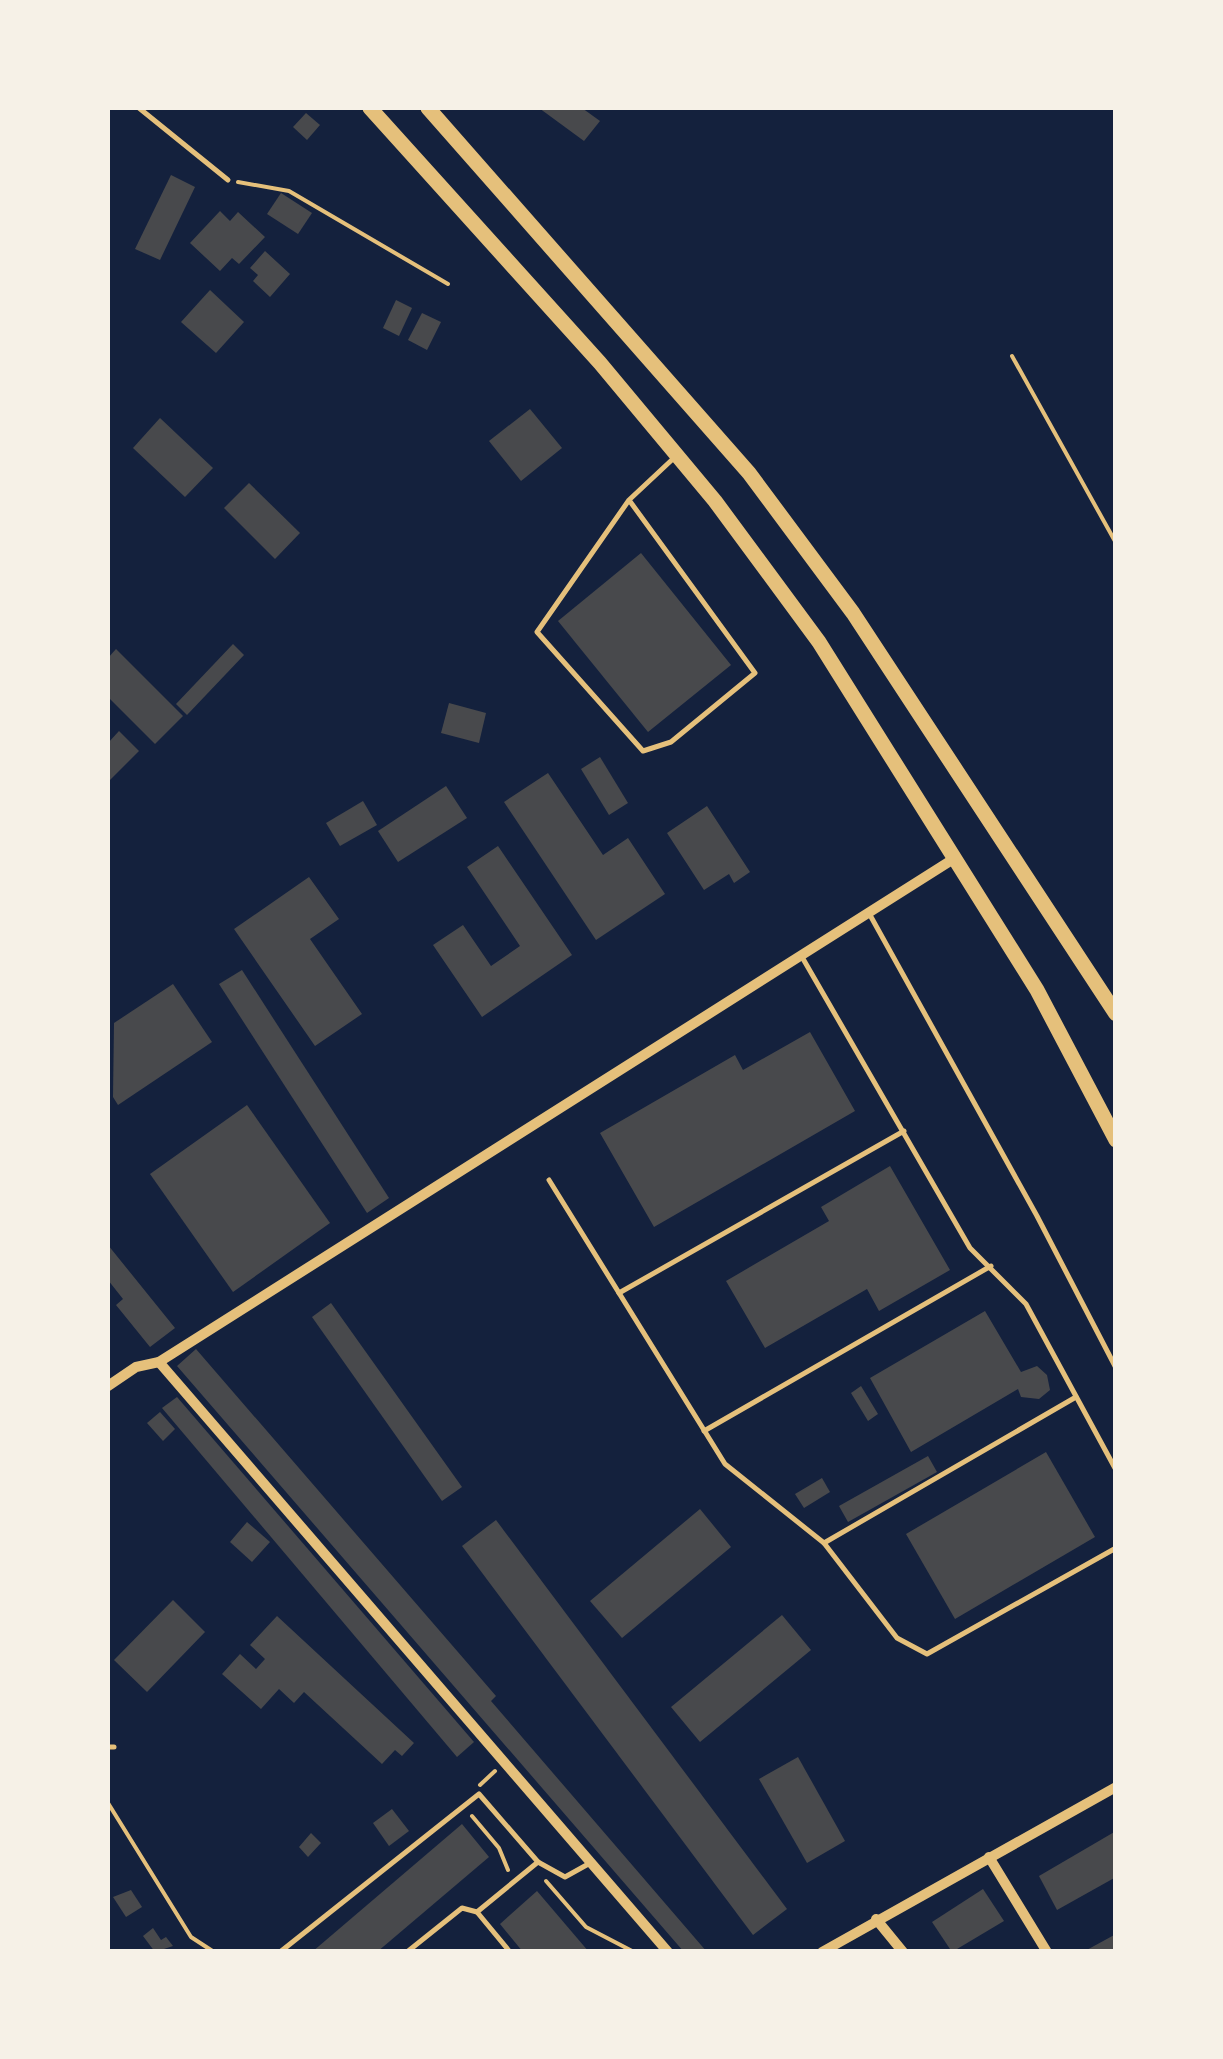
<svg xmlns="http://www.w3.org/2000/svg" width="1223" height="2059" viewBox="0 0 1223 2059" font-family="'DM Sans',sans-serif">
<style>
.building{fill:#48494c}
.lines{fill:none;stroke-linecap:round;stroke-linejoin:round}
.path{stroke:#e5c07b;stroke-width:4}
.service{stroke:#e5c07b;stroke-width:5}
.minor{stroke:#e5c07b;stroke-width:10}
.primary{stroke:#e5c07b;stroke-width:15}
</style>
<rect width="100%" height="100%" fill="#14213d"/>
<g class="building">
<path d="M539,108H582L600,121L584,141Z"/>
<path d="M306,113L320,125L307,140L293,127Z"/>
<path d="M171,175L195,187L160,260L135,249Z"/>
<path d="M281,193L312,213L298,234L267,214Z"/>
<path d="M220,211L230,221L238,212L265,237L239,264L232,258L220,271L190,243Z"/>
<path d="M265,251L290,274L270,297L253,281L258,275L250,268Z"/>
<path d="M210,290L244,322L216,353L181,322Z"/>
<path d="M396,300L412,308L399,336L383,328Z"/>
<path d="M422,313L441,322L427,350L408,340Z"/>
<path d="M530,409L562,448L521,481L489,441Z"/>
<path d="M160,418L213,468L185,497L133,448Z"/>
<path d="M249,483L300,533L275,559L224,508Z"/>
<path d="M641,553L731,665L648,732L558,621Z"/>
<path d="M233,644L244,655L187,715L176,704Z"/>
<path d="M116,649L183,716L155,744L108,697V658Z"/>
<path d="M449,703L486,713L479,743L441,733Z"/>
<path d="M119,731L139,751L108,782V743Z"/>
<path d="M600,757L628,803L609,815L581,769Z"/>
<path d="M548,773L603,855L628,838L665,894L596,940L504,802Z"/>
<path d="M446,786L467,818L398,862L378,831Z"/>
<path d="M363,801L377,825L340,846L326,823Z"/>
<path d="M707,806L750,872L734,883L729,874L704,890L667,833Z"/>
<path d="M498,846L572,955L482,1017L433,945L463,925L491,966L520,946L467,867Z"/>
<path d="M309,877L339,919L310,939L362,1014L315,1046L234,929Z"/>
<path d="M242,970L389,1198L367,1213L219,984Z"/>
<path d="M173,984L212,1042L118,1105L113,1097L114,1023Z"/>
<path d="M810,1032L855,1111L654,1227L600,1133L735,1055L743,1070Z"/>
<path d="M247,1105L330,1223L233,1292L150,1174Z"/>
<path d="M890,1166L950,1270L879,1311L867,1289L765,1348L726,1281L829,1221L821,1207Z"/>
<path d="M108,1245L175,1328L150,1347L116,1305L123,1299L108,1280Z"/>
<path d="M331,1303L462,1487L442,1501L312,1317Z"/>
<path d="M985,1311L1021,1372L1037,1366L1047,1375L1050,1390L1039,1399L1021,1397L1018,1389L911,1452L870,1378Z"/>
<path d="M196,1349L496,1696L491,1701L707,1952H684L177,1366Z"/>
<path d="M861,1386L878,1414L868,1421L851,1393Z"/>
<path d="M177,1397L474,1742L457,1757L162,1408Z"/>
<path d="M160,1412L175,1429L163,1441L147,1423Z"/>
<path d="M1046,1452L1095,1537L955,1619L906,1534Z"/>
<path d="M928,1456L937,1472L848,1522L839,1506Z"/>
<path d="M822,1478L830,1492L804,1508L795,1494Z"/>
<path d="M700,1509L731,1547L622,1638L590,1601Z"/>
<path d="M496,1520L787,1909L753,1935L462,1546Z"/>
<path d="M247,1522L270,1542L252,1562L230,1542Z"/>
<path d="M173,1600L205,1632L147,1692L114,1660Z"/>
<path d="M782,1615L811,1650L700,1742L671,1707Z"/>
<path d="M277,1616L414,1743L402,1756L395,1750L382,1764L304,1692L294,1703L279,1689L261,1709L222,1674L240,1654L256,1669L265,1659L250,1645Z"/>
<path d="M798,1757L845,1841L807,1863L759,1779Z"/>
<path d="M392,1809L409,1831L389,1846L373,1823Z"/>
<path d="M462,1824L489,1857L377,1952H312Z"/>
<path d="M1116,1831V1877L1057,1910L1039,1876Z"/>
<path d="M311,1833L321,1843L308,1857L299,1847Z"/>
<path d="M983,1889L1004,1921L952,1952L932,1922Z"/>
<path d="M131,1890L142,1907L126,1917L113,1897Z"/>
<path d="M537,1891L589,1952H523L500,1924Z"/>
<path d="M153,1928L161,1940L166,1937L173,1946L155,1952L143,1936Z"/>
<path d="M1116,1934V1952H1083Z"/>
</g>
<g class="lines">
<g class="path">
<path d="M238,182L289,191L448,284"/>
<path d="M1012,356L1116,543"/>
<path d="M480,1785L495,1771"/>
<path d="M108,1803L191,1937L214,1952"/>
<path d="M472,1816L499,1848L508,1870"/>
<path d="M546,1881L586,1927L634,1952"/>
</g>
<g class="service">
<path d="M139,108L228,180"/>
<path d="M629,500L755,673L671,742L643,751L537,632L629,500L676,456"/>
<path d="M870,915L1037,1216L1116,1368"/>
<path d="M802,957L970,1248L1026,1304L1116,1470"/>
<path d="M549,1180L725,1464L824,1543L897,1638L927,1654L1116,1548"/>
<path d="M619,1293L904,1131"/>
<path d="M704,1431L991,1266"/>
<path d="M824,1543L1076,1397"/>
<path d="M108,1747H114"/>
<path d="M538,1862L565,1877L592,1862"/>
<path d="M280,1952L479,1794L538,1862L477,1912L510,1952"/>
<path d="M407,1952L462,1908L477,1912"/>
</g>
<g class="minor">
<path d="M159,1362L668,1952"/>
<path d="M108,1386L136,1367L159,1362L955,858"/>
<path d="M989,1857L1047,1952"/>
<path d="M876,1919L903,1952"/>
<path d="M822,1952L1116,1787"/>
</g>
<g class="primary">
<path d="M370,108L600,363L715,501L819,642L1037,990L1116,1140"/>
<path d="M428,108L749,473L853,613L1116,1014"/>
</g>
</g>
<rect width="1223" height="2059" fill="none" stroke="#f6f1e7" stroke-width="220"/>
</svg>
